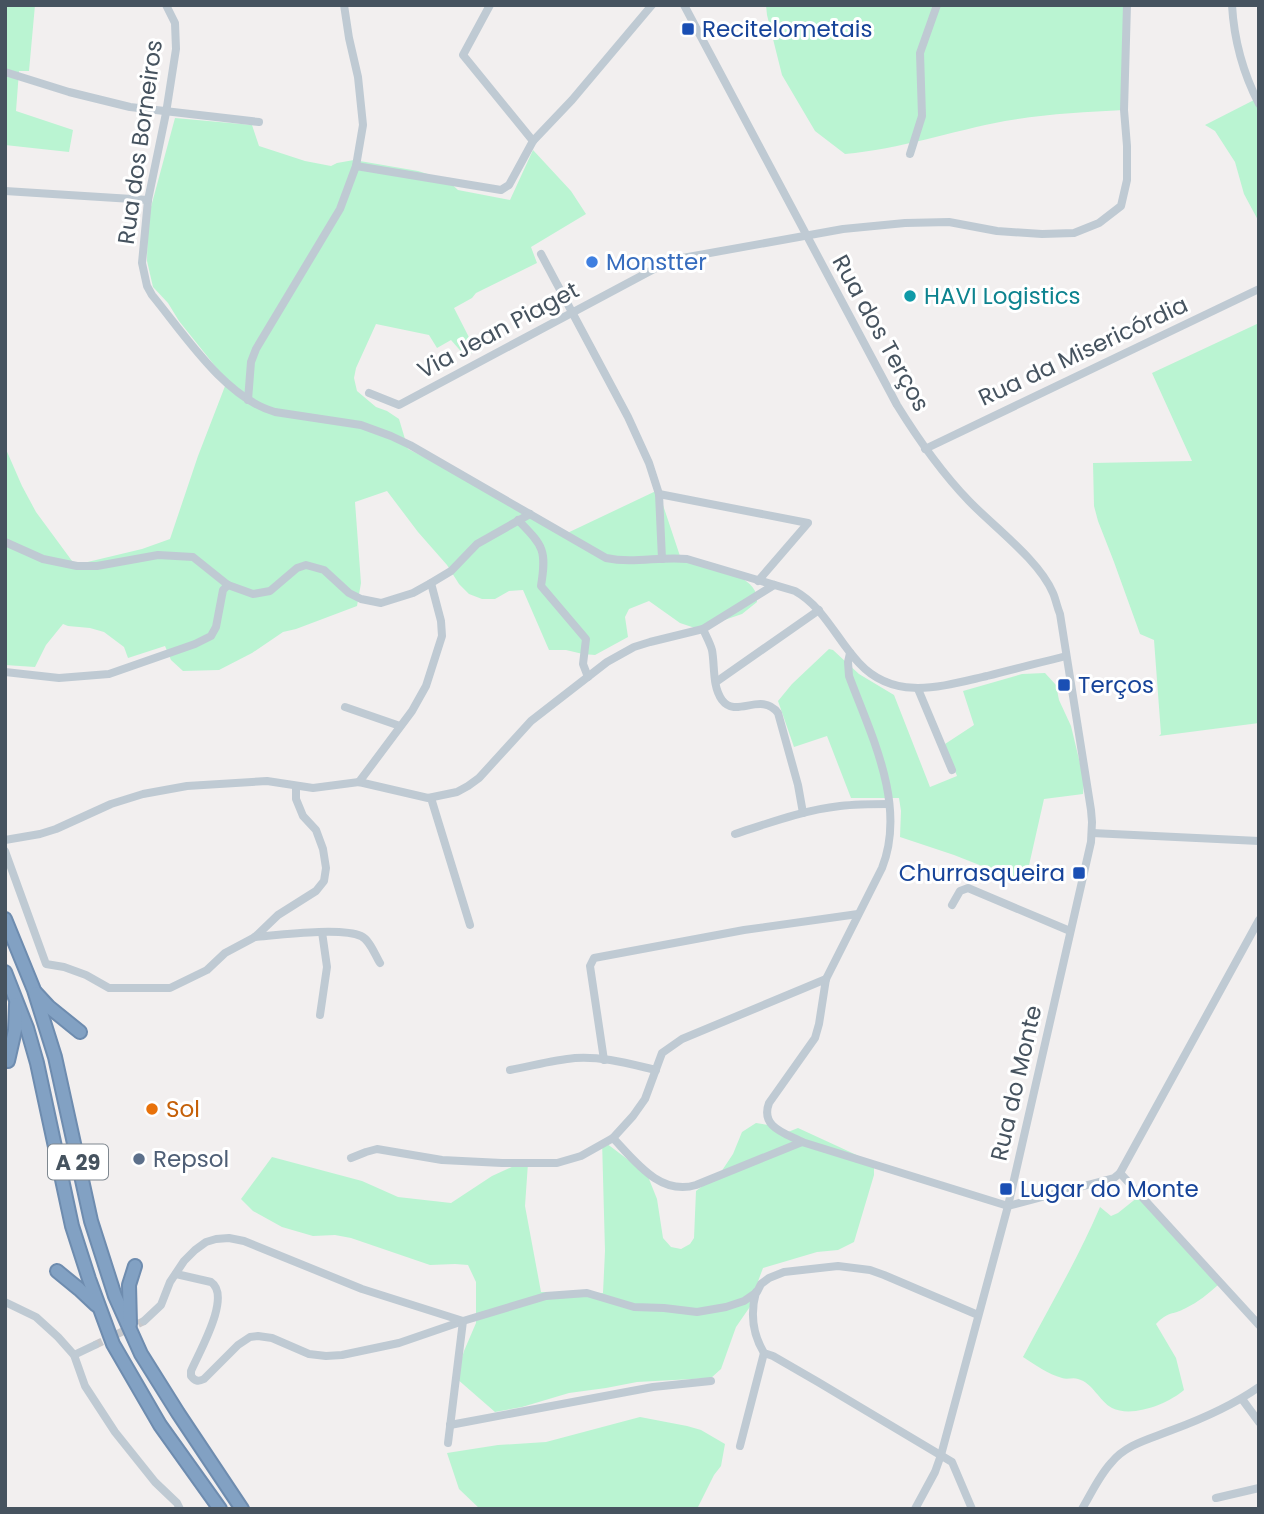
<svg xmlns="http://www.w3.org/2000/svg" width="1264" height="1514" viewBox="0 0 1264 1514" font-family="Poppins,sans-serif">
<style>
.green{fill:#baf4d2}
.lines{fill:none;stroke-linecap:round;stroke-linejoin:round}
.minor-tunnel{stroke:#c7c8cb;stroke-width:8;stroke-dasharray:8 4;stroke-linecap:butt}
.highway-casing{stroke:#6e8caf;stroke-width:16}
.minor{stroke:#bfcad3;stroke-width:8}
.highway{stroke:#82a1c3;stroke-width:12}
.transit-dot{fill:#1a4fb4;stroke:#fff;stroke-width:2.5}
.shop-dot{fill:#3f7fe0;stroke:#fff;stroke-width:2.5}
.culture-dot{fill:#0f9aa8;stroke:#fff;stroke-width:2.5}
.food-dot{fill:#e8710a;stroke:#fff;stroke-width:2.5}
.service-dot{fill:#5c6f8a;stroke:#fff;stroke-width:2.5}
.labels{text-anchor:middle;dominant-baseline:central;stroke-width:6;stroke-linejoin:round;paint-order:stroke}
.shield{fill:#fff;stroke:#7e878f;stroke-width:2}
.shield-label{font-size:21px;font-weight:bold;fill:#46535f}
.transit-label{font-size:23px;fill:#164399;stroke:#fff;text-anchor:start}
.street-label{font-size:23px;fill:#46535f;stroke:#fff}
.shop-label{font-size:23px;fill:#366cbe;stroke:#fff;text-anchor:start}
.culture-label{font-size:23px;fill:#0d838f;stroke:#fff;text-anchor:start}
.food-label{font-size:23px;fill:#c56008;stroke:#fff;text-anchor:start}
.service-label{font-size:23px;fill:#4e5e75;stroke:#fff;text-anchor:start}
</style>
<rect width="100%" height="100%" fill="#f2efef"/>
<g class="green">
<path d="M5,5H35L29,71H19L16,111L73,130L69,152L5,145Z"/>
<path d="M766,5H1123L1124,110C1084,112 1045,114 1005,121C952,131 900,149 845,154L815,131L782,75L767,15Z"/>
<path d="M1254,100L1259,111V222L1244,194L1235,162L1215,131L1205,125Z"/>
<path d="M175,118L252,125L259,146L305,161L331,166L337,163L354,160L418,171L447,180L458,190L510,200L533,150L571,191L586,214L531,247L537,263L476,293L472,298L454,308L476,351L465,356L451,340L437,348L429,335L376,324L356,368L354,378L357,391L376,407L387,411L399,419L408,449L513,501L561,536L658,490L680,556C700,562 746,572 755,591C756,592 757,601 757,602L742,614L698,629L680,623L649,601L629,609L625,617L628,637L595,655L583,654L566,650H549L523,590L509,591L495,599H482L469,594L459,584L447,565L418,532L387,491L355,502L361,583L357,606L296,629L283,632L252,653L219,670L183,671L171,660L165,646L128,658L124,647L104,632L90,628L68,626L63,624L46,645L35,667L5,665V447L22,486L36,512L75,565L142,549L170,539L198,456L227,381L179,321L168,303L153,287L147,261L148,218Z"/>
<path d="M1259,323V723L1159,736L1161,734L1154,640L1140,634L1114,562L1098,521L1094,506L1093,463L1192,461L1152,373Z"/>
<path d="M829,649L833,650L859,674L894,695L930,787L957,776L945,744L974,725L963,691L1022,674L1045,673L1056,685L1059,700L1071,726L1084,780L1083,794L1044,799L1025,883L954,855L900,837L901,811L899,798H851L827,736L794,747L778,701L792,684Z"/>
<path d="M756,1123L768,1125L783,1134L798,1128L874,1163V1175L854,1242L838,1250L817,1252L763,1268L757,1284L756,1298L736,1327L721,1369L711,1378L637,1382L606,1388L569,1393L522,1407L495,1412L456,1378L464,1351L476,1323V1282L468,1265L455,1264L430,1265L351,1238L335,1235L313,1236L282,1227L253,1211L241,1199L272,1157L362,1181L398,1197L451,1203L492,1176L527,1160L528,1163L525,1206L541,1292L603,1293L605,1251L602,1140L647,1174L657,1199L663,1238L671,1247L681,1249L690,1244L694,1238L696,1191L721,1172L733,1154L742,1132Z"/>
<path d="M1138,1197L1218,1285C1208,1294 1198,1302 1186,1308C1171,1316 1170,1310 1156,1324L1176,1358L1184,1390C1168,1404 1132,1418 1112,1408C1099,1401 1093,1383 1078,1379C1073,1377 1067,1380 1062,1378C1048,1374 1035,1365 1023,1357C1049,1307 1078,1259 1100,1207L1111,1216L1118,1213Z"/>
<path d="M640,1417L687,1426L701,1430L725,1444L721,1466L714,1475L697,1509H480L459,1489L447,1453L498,1445L546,1442Z"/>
</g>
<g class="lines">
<path class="minor-tunnel" d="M95,1345L144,1321"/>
<g class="highway-casing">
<g id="highway">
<path d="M5,919L34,990L55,1057L91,1221L115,1296L141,1354L178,1413L242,1509"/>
<path d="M5,972L27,1028L37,1063L72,1226L89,1279L113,1344L160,1425L220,1509"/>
<path d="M36,993L49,1007L80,1032"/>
<path d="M8,1061L15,1030L16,1004"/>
<path d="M57,1271L79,1289L96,1305"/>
<path d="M130,1324L129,1285L135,1266"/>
</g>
</g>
<g class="minor">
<path d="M166,5L175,23L176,49L166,113L148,200L142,263L147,286L152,295C184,334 225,398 275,412L361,425L391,436L410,445L606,558C634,564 660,556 687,559L795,591C824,607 837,640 859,663C895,702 943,686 987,676C1013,669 1039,663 1066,656"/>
<path d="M490,5L463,55L533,141"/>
<path d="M684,5L897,405C918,439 941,472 969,501C994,527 1039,560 1053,593C1056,600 1057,607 1060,614L1091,810L1092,822L1091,842L1008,1206L941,1455L935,1472L915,1509"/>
<path d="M1232,5C1234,40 1243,73 1259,104"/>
<path d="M5,72L69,92L130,107L259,122"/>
<path d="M910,154L922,116L920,53L937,5"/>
<path d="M356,166L501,190L509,185L533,141L572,100L652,5"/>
<path d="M5,191L148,200"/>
<path d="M541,254L628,417L649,463L659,494L662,559"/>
<path d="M369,393L399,405L671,260L843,229L905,223L949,222L997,231L1042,234L1074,233L1099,223L1121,206L1127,180V146L1124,110L1127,5"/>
<path d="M248,400L251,362L256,349L340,209L356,166L363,125L358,77L349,38L344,5"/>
<path d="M925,449L1259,289"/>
<path d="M659,494L808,523L758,581"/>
<path d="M518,520C543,546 547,549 541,586L586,639L583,664L588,677"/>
<path d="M5,542L43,559L77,566H97L158,555L193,557L228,585L253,594L270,591L297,568L306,565L324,570L349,593L361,599L381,603L413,593L431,583L451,571L477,544L530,514"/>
<path d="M703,629C706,636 710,643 712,650C715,666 712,686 722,700C736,719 761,691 778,713L798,785L803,813"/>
<path d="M850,653L848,662L849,676C871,735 907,805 882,868L826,979L819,1024L815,1038L769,1103C760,1127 785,1133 802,1142L1008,1206L1114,1178L1120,1173L1259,920"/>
<path d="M5,672L59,678L109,674L195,644L211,636L216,627L223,590L228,585"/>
<path d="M716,682L819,610"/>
<path d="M918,689L952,770"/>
<path d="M345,707L400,726"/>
<path d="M359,782L412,711L426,686L442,636L441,621L431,583"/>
<path d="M431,798L470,925"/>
<path d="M1092,833L1259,841"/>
<path d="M735,834C769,823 804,810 840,806C857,804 873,804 889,804"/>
<path d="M5,840L40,834L56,829L111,804L143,794L187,786L267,781L313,788L359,782L428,798L457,792L468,786L479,778L531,721L607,662L634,647L650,642L703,629L774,585"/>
<path d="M5,851L46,964L64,967L86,975L109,988H170L207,970L225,953L255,937L278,915L316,891L324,881L326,868L323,849L316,830L303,816L296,799V786"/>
<path d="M952,905L960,891L968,888L1070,931"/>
<path d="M255,937C279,935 341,927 361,936C370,940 375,955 380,963"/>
<path d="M320,1015L327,967L322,932"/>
<path d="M604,1060L590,966L594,958L744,930L858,914"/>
<path d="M510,1070C532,1066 553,1060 575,1058C602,1056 630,1064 656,1070"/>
<path d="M613,1138C635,1161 660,1196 696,1185L802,1142"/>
<path d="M351,1158L366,1152L377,1149L442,1160L502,1163H557L581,1156L613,1138L633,1116L645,1099L662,1053L682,1039L826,979"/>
<path d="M1120,1173L1259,1325"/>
<path d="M176,1274L211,1282C232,1296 199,1352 191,1371V1376C195,1381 198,1382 204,1379L238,1345L250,1337L258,1336L272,1338L309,1354L326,1356L342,1355L399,1343L463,1321L546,1296L587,1293L634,1307L664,1308L697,1312L726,1307L744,1301L757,1292L761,1284L769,1278L784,1272L838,1266L870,1270L884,1275L978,1315"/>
<path d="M756,1292C750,1314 752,1333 764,1353L773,1356L818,1382L952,1462L972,1509"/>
<path d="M5,1302L36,1317L58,1337L74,1355L85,1386L115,1432L155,1482L177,1503L180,1509"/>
<path d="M144,1321L161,1305L170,1282L184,1261L195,1250L206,1242L216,1239L229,1238L244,1241L362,1289L463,1321"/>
<path d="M74,1355L95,1345"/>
<path d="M1242,1399L1259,1422"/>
<path d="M450,1425L653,1387L711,1381"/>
<path d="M448,1443L463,1321"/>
<path d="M740,1446L764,1353"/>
<path d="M1216,1498L1259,1488"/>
<path d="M1082,1509C1091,1494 1099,1476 1111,1463C1126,1444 1150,1439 1172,1430C1202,1419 1233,1405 1259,1387"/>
</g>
<use href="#highway" class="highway"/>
</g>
<g class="transit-dot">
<rect x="681" y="22" width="14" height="14" rx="3.5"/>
<rect x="1057" y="678" width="14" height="14" rx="3.5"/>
<rect x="1072" y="866" width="14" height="14" rx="3.5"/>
<rect x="999" y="1182" width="14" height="14" rx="3.5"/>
</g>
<circle class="shop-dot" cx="592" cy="262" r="7"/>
<circle class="culture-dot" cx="910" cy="296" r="7"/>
<circle class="food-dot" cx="152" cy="1109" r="7"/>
<circle class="service-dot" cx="139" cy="1159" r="7"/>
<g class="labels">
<rect class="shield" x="48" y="1144.5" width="60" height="35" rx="5"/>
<g class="shield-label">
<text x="78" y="1162">A 29</text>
</g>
<g class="transit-label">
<text x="702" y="29">Recitelometais</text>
<text x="1078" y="685">Terços</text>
<text x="1065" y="873" text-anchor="end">Churrasqueira</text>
<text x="1020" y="1189">Lugar do Monte</text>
</g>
<g class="street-label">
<text transform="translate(140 142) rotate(-82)">Rua dos Borneiros</text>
<text transform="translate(498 330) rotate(-28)">Via Jean Piaget</text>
<text transform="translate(881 333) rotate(61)">Rua dos Terços</text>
<text transform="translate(1083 351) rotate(-25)">Rua da Misericórdia</text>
<text transform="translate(1016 1083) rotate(-77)">Rua do Monte</text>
</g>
<g class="shop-label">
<text x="606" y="262">Monstter</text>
</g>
<g class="culture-label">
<text x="924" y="296">HAVI Logistics</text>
</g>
<g class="food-label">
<text x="166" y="1109">Sol</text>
</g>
<g class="service-label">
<text x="153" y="1159">Repsol</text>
</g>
</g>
<rect width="1264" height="1514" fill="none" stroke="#46535f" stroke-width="14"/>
</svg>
